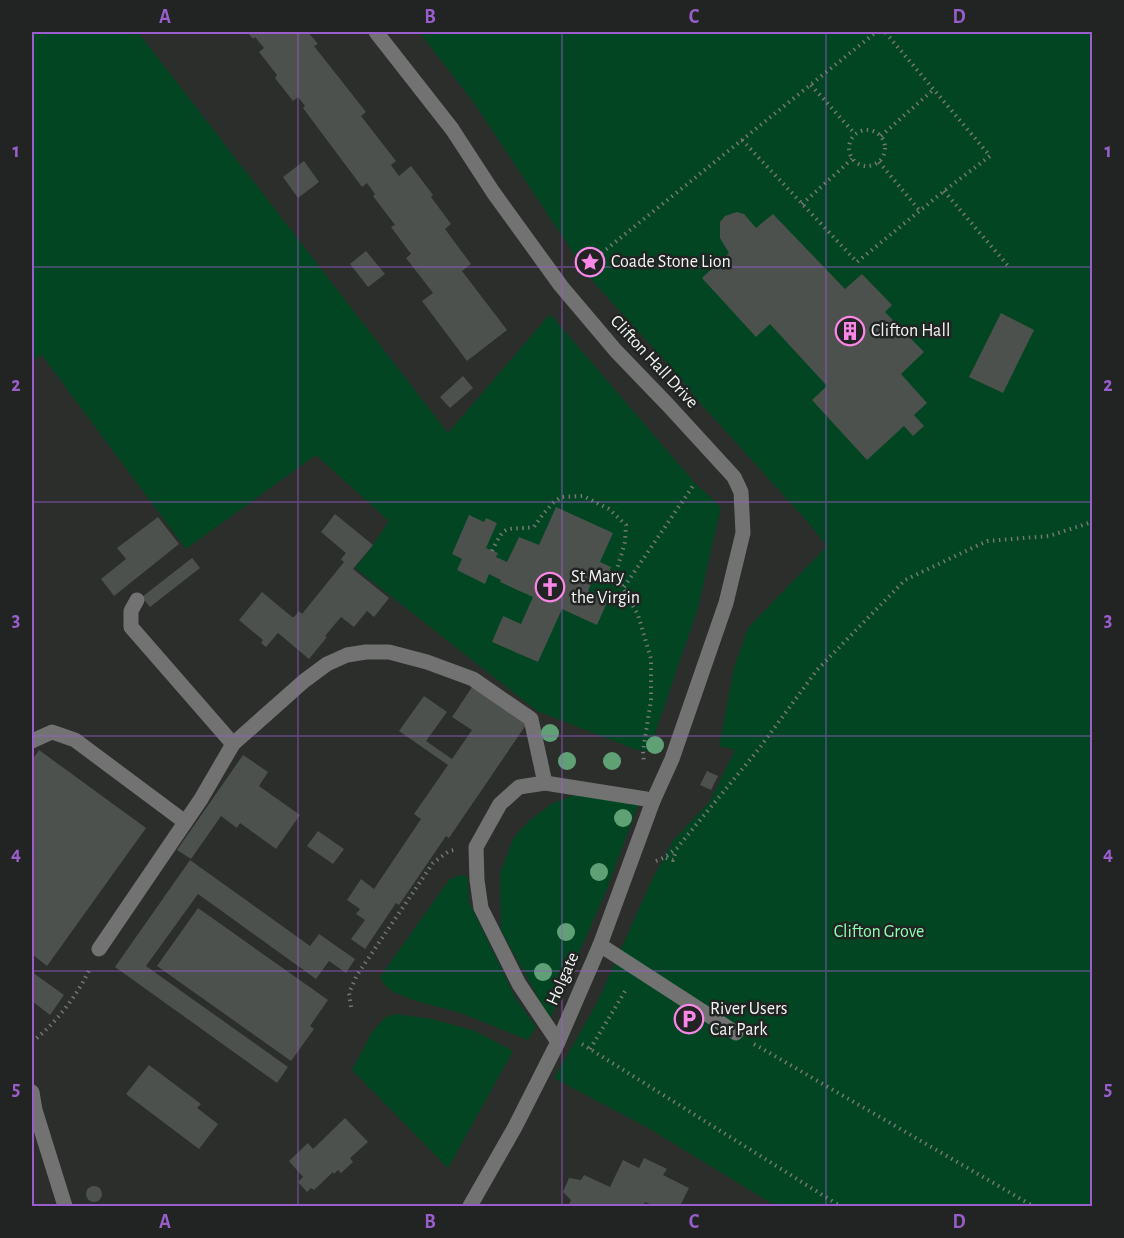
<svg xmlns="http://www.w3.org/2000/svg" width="1124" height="1238" viewBox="0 0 1124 1238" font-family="'Alegreya Sans',sans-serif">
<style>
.green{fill:#024522}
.building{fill:#4d514e}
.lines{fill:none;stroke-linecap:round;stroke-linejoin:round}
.path{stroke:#747774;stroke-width:4;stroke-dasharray:1.5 4.5;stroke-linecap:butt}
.minor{stroke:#717271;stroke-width:15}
.tree{fill:#60a075}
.grid{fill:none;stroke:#995ecc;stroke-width:1.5;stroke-opacity:0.55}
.labels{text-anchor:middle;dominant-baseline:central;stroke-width:5;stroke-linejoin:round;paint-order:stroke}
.poi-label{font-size:18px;fill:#f2f5f3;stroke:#212422;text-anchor:start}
.street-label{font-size:18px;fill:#f2f5f3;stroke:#212422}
.park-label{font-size:18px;fill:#8bfeb2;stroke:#212422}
.neatline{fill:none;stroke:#995ecc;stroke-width:2}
.grid-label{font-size:20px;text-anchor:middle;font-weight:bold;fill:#995ecc}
</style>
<rect width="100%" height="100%" fill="#2b2e2b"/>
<g class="green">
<path d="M32,32H138L448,433L550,314L695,483L721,507L698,608L649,751L637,750L537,711L355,568L373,545L389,521L316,455L186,549L41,354L32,362Z"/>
<path d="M419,32H1092V1206H776L650,1129L554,1078L597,1003L651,882L673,841L710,801L735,750L719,746L734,668L748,628L827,546L806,520L701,404L675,372L590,278L472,100Z"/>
<path d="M580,793L640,800L606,891L550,1019L501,930L500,873L514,837L530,820L553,803Z"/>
<path d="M460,875L468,877L469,902L516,999L536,1027L528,1040L461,1013L416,1001L393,992L385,985L380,977L449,880Z"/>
<path d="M395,1014L432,1019L475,1031L513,1051L448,1168L352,1070L372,1032L385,1018Z"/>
</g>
<g class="building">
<path d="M247,32H308L318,44L314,46L366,112L361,116L396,161L391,165L396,172L399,176L411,166L433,195L431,197L451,224L445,229L471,264L462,271L507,330L467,361L422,301L433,293L406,258L411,254L391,227L395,225L373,196L375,194L367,183L362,187L303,108L305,106L298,97L293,101L275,78L277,75L259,52L264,48L255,37L253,39Z"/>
<path d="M304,161L319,182L298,198L283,177Z"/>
<path d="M737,212L744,214L756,228L773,214L845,289L862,274L892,305L885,312L924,352L901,374L927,403L914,415L924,426L913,436L904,426L867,460L812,400L827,386L770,324L756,337L702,278L729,253L720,238V222L725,216Z"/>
<path d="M366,251L385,274L368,287L350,264Z"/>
<path d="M1001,313L1034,330L1003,393L969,377Z"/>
<path d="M463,376L473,388L450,408L440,397Z"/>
<path d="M556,507L613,533L600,562L611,567L606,578L596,573L588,591L608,600L597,625L562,609L538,662L492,642L503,616L521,624L533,597L500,582L501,580L489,574L485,584L457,570L462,559L452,554L469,515L484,522L486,518L497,523L486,548L498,553L496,557L507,562L519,537L539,545Z"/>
<path d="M335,514L373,545L353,569L389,598L374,617L367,611L354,627L341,617L325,636L327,637L309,659L278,633L266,647L261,643L263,640L239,620L262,592L292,617H294L299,611L302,614L344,562L341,559L346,553L321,532Z"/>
<path d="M158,517L179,544L114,596L101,579L126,559L117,548Z"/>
<path d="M192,558L200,568L150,607L142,597Z"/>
<path d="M474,684L528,722L449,838L446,836L399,905L396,903L365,949L351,939L365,920L356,914L360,909L347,900L361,879L374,889L421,819L414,814L448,765L399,731L424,696L447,712L426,741L452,759L472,730L452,717Z"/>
<path d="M39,750L146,828L47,966L32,954V760Z"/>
<path d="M243,755L268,772L259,786L300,815L276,849L240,823L237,828L221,816L191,859L177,850Z"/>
<path d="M707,771L718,776L711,790L700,785Z"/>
<path d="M318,831L344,849L333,864L307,846Z"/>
<path d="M190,860L310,946L319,934L355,959L346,973L329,961L316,979L198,894L146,966L288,1067L277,1083L115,967Z"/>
<path d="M198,908L328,1000L310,1026L314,1029L291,1061L157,966Z"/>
<path d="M32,972L64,995L50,1015L32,1001Z"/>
<path d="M149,1065L201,1104L197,1108L218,1124L199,1149L126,1094Z"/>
<path d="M345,1118L368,1142L350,1158L353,1162L341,1173L338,1170L334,1174L333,1172L314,1190L311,1188L307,1192L298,1182L303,1177L289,1161L308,1143L313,1149Z"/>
<path d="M644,1158L667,1169L663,1175L689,1188L680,1206H654L645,1202L643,1206H568L571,1200L563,1192L569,1178L581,1180L584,1175L610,1187L623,1160L639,1168Z"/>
<circle cx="94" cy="1194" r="8"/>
</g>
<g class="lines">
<g class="path">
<path d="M811,85L855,134"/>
<circle cx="867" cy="148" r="18"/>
<path d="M881,136L934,89"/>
<path d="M742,140L857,262L944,191L990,156L885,32"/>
<path d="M879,162L920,211"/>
<path d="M944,191L1009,267"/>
<path d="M802,204L852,159"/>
<path d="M577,270L583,268L876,32"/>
<path d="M492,551C506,522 505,531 534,527L543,514L553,503L561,497L583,496L609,509L626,525L625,542L615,576"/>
<path d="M609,572L615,576L620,582L638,615L651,659V700L643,751L644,763"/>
<path d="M624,587L695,483"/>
<path d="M666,858L673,860L676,851"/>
<path d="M656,861L665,857L677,848L758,750L817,670L905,580L987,541L1049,536L1092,522"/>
<path d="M351,1007L349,993L357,975L433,863L449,851L454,850"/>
<path d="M32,1042C55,1024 78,995 90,968"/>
<path d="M582,1044L840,1206"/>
<path d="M754,1044L1033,1206"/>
<path d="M590,1049L627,988"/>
</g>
<g class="minor">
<path d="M376,32L452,129L493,192L561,286L616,351L668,405L734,477L741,492L743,533L726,603L672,759L653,801L600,945L558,1042L515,1127L470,1206"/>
<path d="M137,600L131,611V627L233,744"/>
<path d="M32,741L52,732L75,740L185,822"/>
<path d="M600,945L736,1033"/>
<path d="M99,949L201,799L233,744L304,681L327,664L347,655L366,652H389L427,662L473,679L531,719L545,783"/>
<path d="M558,1042L519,984L481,908L477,880L476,847L500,804L519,787L545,783L646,799L653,801"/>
<path d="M32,1092L35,1110L65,1206"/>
</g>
</g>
<g class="tree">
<circle cx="550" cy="733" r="9"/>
<circle cx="655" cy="745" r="9"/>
<circle cx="567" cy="761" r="9"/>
<circle cx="612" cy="761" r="9"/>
<circle cx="623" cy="818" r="9"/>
<circle cx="599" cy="872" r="9"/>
<circle cx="566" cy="932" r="9"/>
<circle cx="543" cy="972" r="9"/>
</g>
<path class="grid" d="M298,32V1206M562,32V1206M826,32V1206M32,267H1092M32,502H1092M32,736H1092M32,971H1092"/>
<defs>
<g id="sight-ring" transform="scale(1.5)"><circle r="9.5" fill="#212422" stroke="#fa87e7" stroke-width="1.5"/><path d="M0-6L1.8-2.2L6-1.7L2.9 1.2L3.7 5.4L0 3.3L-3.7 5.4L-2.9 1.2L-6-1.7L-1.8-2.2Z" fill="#fa87e7"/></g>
<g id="building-ring" transform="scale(1.5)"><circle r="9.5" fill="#212422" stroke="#fa87e7" stroke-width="1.5"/><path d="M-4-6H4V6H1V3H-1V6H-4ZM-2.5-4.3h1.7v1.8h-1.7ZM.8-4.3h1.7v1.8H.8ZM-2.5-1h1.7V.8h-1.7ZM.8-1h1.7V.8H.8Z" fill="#fa87e7"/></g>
<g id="church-ring" transform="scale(1.5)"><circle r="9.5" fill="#212422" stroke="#fa87e7" stroke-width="1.5"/><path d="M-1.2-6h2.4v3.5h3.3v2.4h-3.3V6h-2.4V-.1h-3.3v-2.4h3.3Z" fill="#fa87e7"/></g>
<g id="parking-ring" transform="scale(1.5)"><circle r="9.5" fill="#212422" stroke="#fa87e7" stroke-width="1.5"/><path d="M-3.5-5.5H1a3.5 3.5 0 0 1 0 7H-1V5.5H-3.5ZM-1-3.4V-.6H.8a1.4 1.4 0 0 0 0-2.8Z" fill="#fa87e7"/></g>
</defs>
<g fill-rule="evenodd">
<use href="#sight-ring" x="590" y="262"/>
<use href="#building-ring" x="850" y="331"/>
<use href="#church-ring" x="550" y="587"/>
<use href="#parking-ring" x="689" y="1019"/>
</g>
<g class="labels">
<g class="poi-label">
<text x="611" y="262">Coade Stone Lion</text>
<text x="871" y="331">Clifton Hall</text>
<text x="571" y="577">St Mary<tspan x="571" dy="21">the Virgin</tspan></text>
<text x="710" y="1009">River Users<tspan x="710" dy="21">Car Park</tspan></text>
</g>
<g class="street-label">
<text transform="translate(654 362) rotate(47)">Clifton Hall Drive</text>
<text transform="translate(563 979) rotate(-66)">Holgate</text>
</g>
<g class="park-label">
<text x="879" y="932">Clifton Grove</text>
</g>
</g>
<rect width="1124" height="1238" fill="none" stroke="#212422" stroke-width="66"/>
<rect x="33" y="33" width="1058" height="1172" class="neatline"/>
<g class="grid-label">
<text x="165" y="23">A</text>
<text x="430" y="23">B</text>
<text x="694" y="23">C</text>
<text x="959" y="23">D</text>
<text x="16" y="157">1</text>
<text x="1108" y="157">1</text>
<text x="16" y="391">2</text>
<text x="1108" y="391">2</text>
<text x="16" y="626">3</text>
<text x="1108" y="626">3</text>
<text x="16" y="860">4</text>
<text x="1108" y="860">4</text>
<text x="16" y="1095">5</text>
<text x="1108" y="1095">5</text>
<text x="165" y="1228">A</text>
<text x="430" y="1228">B</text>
<text x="694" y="1228">C</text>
<text x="959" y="1228">D</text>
</g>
</svg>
